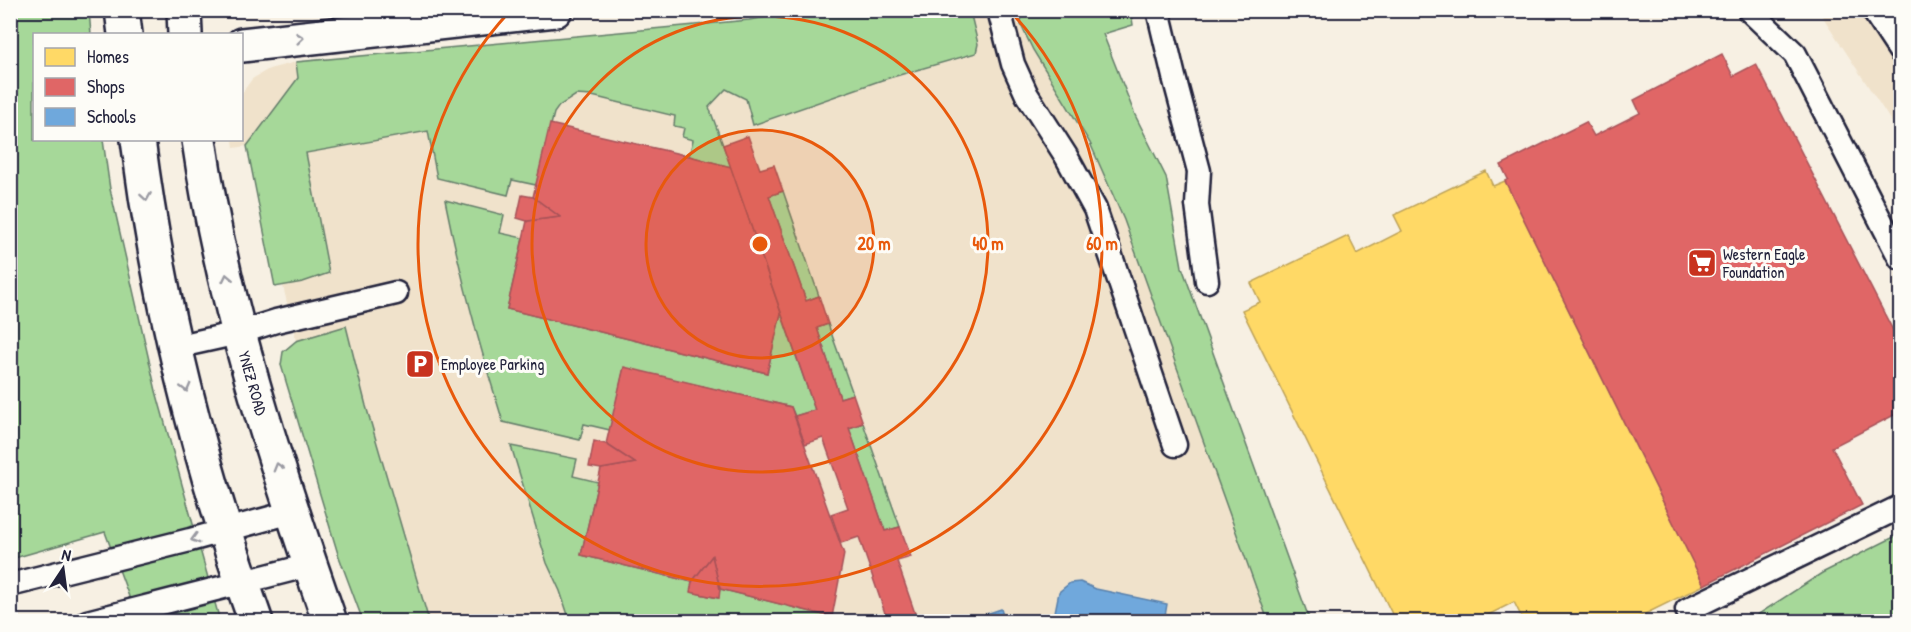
<svg xmlns="http://www.w3.org/2000/svg" width="1911" height="632" viewBox="0 0 1911 632" font-family="'Patrick Hand',sans-serif">
<style>
.built{fill:#f0e2cb}
.green{fill:#a6d899;stroke:#647d6a;stroke-width:1.5}
.homes{fill:#ffd966;stroke:#bda259;stroke-width:1.5}
.shops{fill:#e06666;stroke:#a75259;stroke-width:1.5}
.schools{fill:#6fa8dc;stroke:#5880ac;stroke-width:1.5}
.lines{fill:none;stroke-linecap:round;stroke-linejoin:round}
.lane-casing{stroke:#22223b;stroke-width:27}
.secondary-casing{stroke:#22223b;stroke-width:38}
.lane{stroke:#fdfcf7;stroke-width:22}
.secondary{stroke:#fdfcf7;stroke-width:33}
.oneway{stroke:#9a9aa2}
.ring{fill:none;stroke:#e8590c;stroke-width:3}
.labels{text-anchor:middle;dominant-baseline:central;stroke-width:6;stroke-linejoin:round;paint-order:stroke}
.poi-label{font-size:16px;fill:#22223b;stroke:#fdfcf7;text-anchor:start}
.street-label{font-size:16px;fill:#22223b;stroke:#fdfcf7}
.centre{fill:#e8590c;stroke:#fdfcf7;stroke-width:3}
.ring-label{font-size:18px;text-anchor:middle;font-weight:bold;fill:#e8590c;stroke:#fdfcf7;stroke-width:6;stroke-linejoin:round;paint-order:stroke}
</style>
<rect width="100%" height="100%" fill="#f7f0e3"/>
<filter id="ink" filterUnits="userSpaceOnUse"><feTurbulence type="fractalNoise" baseFrequency=".0167" numOctaves="2"/><feDisplacementMap in="SourceGraphic" scale="12" xChannelSelector="R" yChannelSelector="G"/><feConvolveMatrix kernelMatrix="1 2 1 2 8 2 1 2 1" color-interpolation-filters="sRGB"/></filter>
<g filter="url(#ink)">
<g class="built">
<path d="M807,10L1131,11L1133,25L1103,34L1135,115L1166,177L1182,267L1310,621H363L338,554L281,365L283,352L296,341L283,286L275,287L247,146L234,148L233,140H242V93L252,79L269,69L296,62L749,20Z"/>
<path d="M1819,11H1900V135Z"/>
</g>
<g class="green">
<path d="M807,10L970,11L978,44L976,53L882,80L753,125L746,99L726,89L709,107L731,167L689,156L693,140L682,137L684,128L674,126L675,116L592,96L576,95L559,106L554,113L536,185L512,180L508,195L437,178L428,131L306,153L329,273L303,282L275,287L247,146L298,78L296,62L749,20Z"/>
<path d="M11,11H89L91,34H34V140H103L110,189L156,391L220,621H138L105,532L11,559Z"/>
<path d="M1022,11H1131L1133,25L1103,34L1135,115L1166,177L1182,267L1310,621H1268L1124,220L1090,143L1033,50L1021,25Z"/>
<path d="M783,191L819,296L806,301L769,196Z"/>
<path d="M445,200L504,215L500,233L523,238L507,309L767,373L781,313L815,410L795,416L791,407L624,368L610,430L584,424L580,440L503,422C480,349 460,275 445,200Z"/>
<path d="M828,324L853,394L840,398L817,328Z"/>
<path d="M346,326L366,406L429,621H363L338,554L281,365L283,352L296,341Z"/>
<path d="M863,423L900,527L885,531L849,428Z"/>
<path d="M511,446L577,459L573,476L598,482L581,555L692,582L691,592L718,598L720,589L832,617L835,621H570L560,591L547,563Z"/>
<path d="M1900,534V621H1748L1822,573Z"/>
</g>
<path class="homes" d="M1486,171L1493,186L1505,181L1704,585L1629,622H1524L1514,602L1474,622H1396L1242,310L1260,302L1251,283L1348,236L1357,254L1402,231L1394,215Z"/>
<g class="shops">
<path d="M1722,54L1733,76L1756,64L1900,344V412L1832,447L1862,505L1704,585L1505,181L1508,179L1501,165L1586,122L1594,136L1640,113L1634,100Z"/>
<path d="M550,124L689,156L731,167L781,313L767,373L507,309L527,221L560,217L533,197Z"/>
<path d="M748,136L760,169L774,165L783,191L769,196L806,301L819,296L828,324L817,328L840,398L853,394L863,423L849,428L885,531L900,527L911,557L897,561L918,622H888L859,537L841,543L831,514L848,508L823,438L805,444L795,416L815,410L723,145Z"/>
<path d="M522,195L533,197L560,217L527,221L517,218Z"/>
<path d="M624,367L791,407L844,554L832,617L720,589L712,556L692,582L581,555L601,469L635,463L606,444Z"/>
<path d="M594,441L606,444L635,463L601,469L589,467Z"/>
<path d="M712,556L720,589L719,598L690,592L692,582Z"/>
</g>
<g class="schools">
<path d="M1080,582L1096,589L1167,604L1164,622H1053L1059,592L1070,583Z"/>
<path d="M1001,609L1005,622H963Z"/>
</g>
<g class="lines">
<g class="lane-casing">
<g id="lane">
<path d="M999,10L1013,64L1027,95L1066,156L1095,209L1175,445"/>
<path d="M1158,10L1174,77L1199,171L1197,205L1207,281"/>
<path d="M1749,10L1795,54L1900,258"/>
<path d="M1873,10L1900,51"/>
<path d="M175,347L238,333L276,321L396,293"/>
<path d="M10,585L190,540L292,512"/>
<path d="M1687,610L1900,507"/>
<path d="M87,622L310,565"/>
</g>
</g>
<g class="secondary-casing">
<g id="secondary">
<path d="M122,10L125,34"/>
<path d="M184,10L185,34"/>
<path d="M242,45L555,10"/>
<path d="M138,140C159,303 200,466 256,622"/>
<path d="M199,140C223,305 275,464 330,622"/>
</g>
</g>
<use href="#lane" class="lane"/>
<use href="#secondary" class="secondary"/>
</g>
<defs><path id="oneway-chevron" d="M-2-3.5L2.5 0L-2 3.5" fill="none" stroke-width="1.6" stroke-linecap="round" stroke-linejoin="round" transform="scale(1.5)"/></defs>
<g class="oneway">
<use href="#oneway-chevron" transform="translate(300 38) rotate(-6)"/>
<use href="#oneway-chevron" transform="translate(146 197) rotate(81)"/>
<use href="#oneway-chevron" transform="translate(227 278) rotate(-102)"/>
<use href="#oneway-chevron" transform="translate(186 388) rotate(75)"/>
<use href="#oneway-chevron" transform="translate(278 467) rotate(-106)"/>
<use href="#oneway-chevron" transform="translate(195 539) rotate(164)"/>
</g>
</g>
<circle cx="760" cy="244" r="114" fill="#e8590c" fill-opacity=".12"/>
<g class="ring">
<circle cx="760" cy="244" r="114"/>
<circle cx="760" cy="244" r="228"/>
<path d="M1010 11A342 342 0 1 1 510 11"/>
</g>
<defs>
<g id="supermarket-square" transform="scale(1.5)"><rect x="-9" y="-9" width="18" height="18" rx="4" fill="#c8321e" stroke="#fdfcf7"/><path d="M-6-5.5h2.5l.6 2H6L4.5 2H-2.5L-4.4-4H-6ZM-1.5 3.2a1.3 1.3 0 1 0 .1 0ZM3 3.2a1.3 1.3 0 1 0 .1 0Z" fill="#fff"/></g>
<g id="parking-square" transform="scale(1.5)"><rect x="-9" y="-9" width="18" height="18" rx="4" fill="#c8321e" stroke="#fdfcf7"/><path d="M-3.5-5.5H1a3.5 3.5 0 0 1 0 7H-1V5.5H-3.5ZM-1-3.4V-.6H.8a1.4 1.4 0 0 0 0-2.8Z" fill="#fff"/></g>
</defs>
<g fill-rule="evenodd">
<use href="#supermarket-square" x="1702" y="263"/>
<use href="#parking-square" x="420" y="364"/>
</g>
<g class="labels">
<g class="poi-label">
<text x="1723" y="254">Western Eagle<tspan x="1723" dy="18">Foundation</tspan></text>
<text x="441" y="364">Employee Parking</text>
</g>
<g class="street-label">
<text transform="translate(253 383) rotate(74)">YNEZ ROAD</text>
</g>
</g>
<circle cx="760" cy="244" r="9" class="centre"/>
<g class="ring-label">
<text x="874" y="250">20 m</text>
<text x="988" y="250">40 m</text>
<text x="1102" y="250">60 m</text>
</g>
<rect width="1911" height="632" fill="none" stroke="#fdfcf7" stroke-width="36"/>
<rect x="18" y="18" width="1875" height="596" fill="none" stroke="#22223b" stroke-width="2" filter="url(#ink)"/>
<rect x="33" y="33" width="210" height="108" fill="#fdfcf7" stroke="#a5a5ac" stroke-width="1.5"/>
<rect x="45" y="48" width="30" height="18" fill="#ffd966" stroke="#a5a5ac" stroke-width="1.5"/>
<text x="87" y="63" font-size="18" fill="#22223b">Homes</text>
<rect x="45" y="78" width="30" height="18" fill="#e06666" stroke="#a5a5ac" stroke-width="1.5"/>
<text x="87" y="93" font-size="18" fill="#22223b">Shops</text>
<rect x="45" y="108" width="30" height="18" fill="#6fa8dc" stroke="#a5a5ac" stroke-width="1.5"/>
<text x="87" y="123" font-size="18" fill="#22223b">Schools</text>
<g transform="translate(63 569) rotate(13)" stroke="#fdfcf7" stroke-width="4.5" paint-order="stroke">
<path d="M0-4.5L10 22L0 15L-10 22Z" fill="#22223b"/>
<text y="-9" font-size="16" font-weight="bold" text-anchor="middle" fill="#22223b">N</text>
</g>
</svg>
